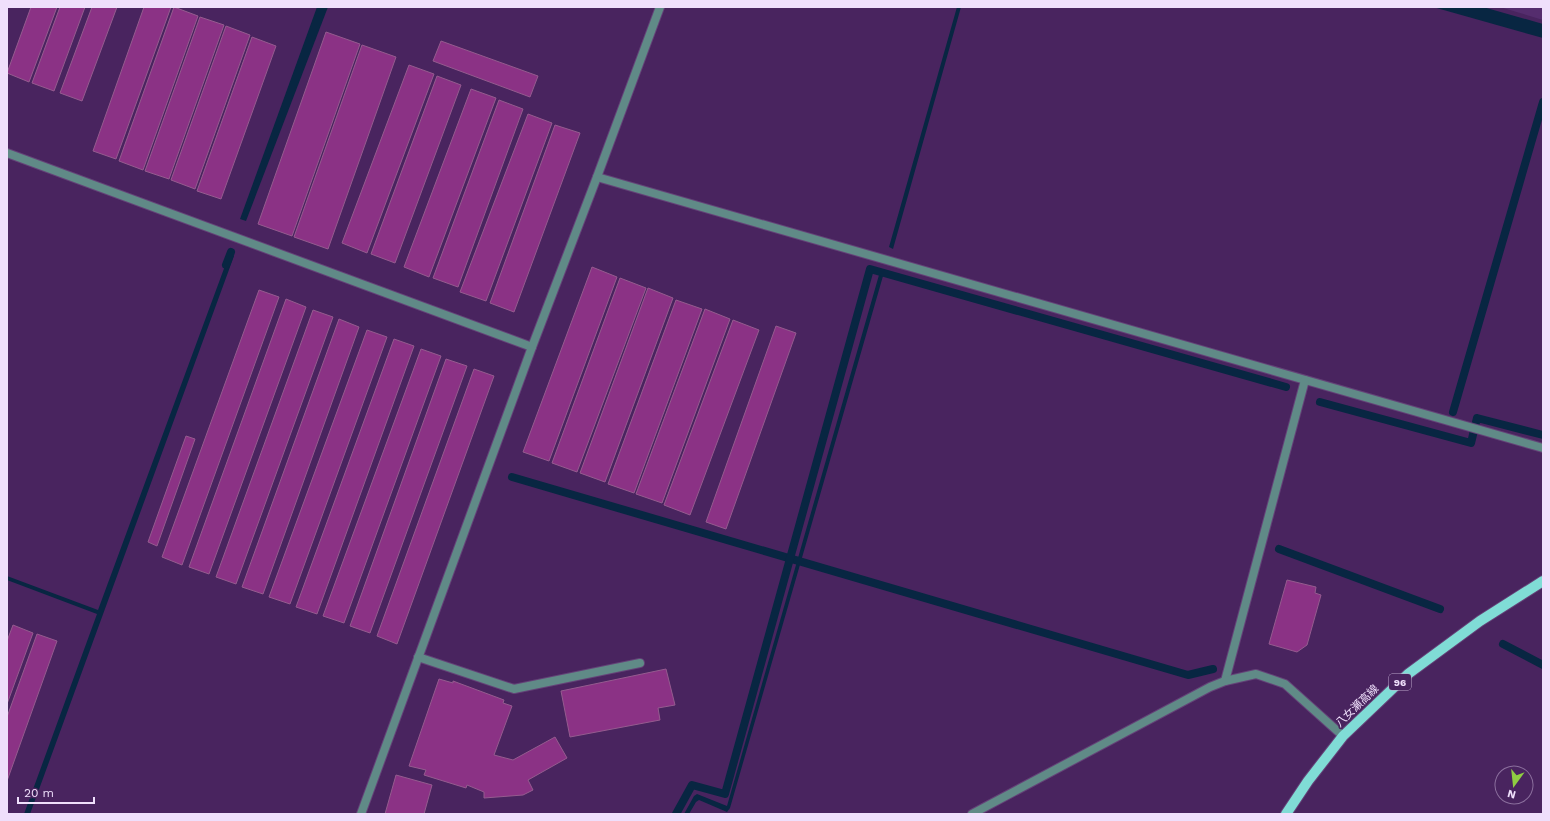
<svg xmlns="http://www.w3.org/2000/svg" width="1550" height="821" viewBox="0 0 1550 821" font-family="'Work Sans','Noto Sans JP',sans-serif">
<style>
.built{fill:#552d6e}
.water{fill:#082642}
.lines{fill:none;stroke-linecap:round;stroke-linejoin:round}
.stream{stroke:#082642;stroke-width:8}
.building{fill:#8b3285;stroke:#955b8f}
.minor-casing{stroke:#644278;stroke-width:10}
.primary-casing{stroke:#644278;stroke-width:12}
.minor{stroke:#608a87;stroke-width:8}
.primary{stroke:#80dcd6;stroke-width:10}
.labels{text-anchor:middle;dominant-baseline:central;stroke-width:3.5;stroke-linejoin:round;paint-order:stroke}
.shield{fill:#49245f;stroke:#bda7cc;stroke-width:1}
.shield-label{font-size:10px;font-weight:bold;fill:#efdffb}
.street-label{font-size:11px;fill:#efdffb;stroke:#49245f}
</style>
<rect width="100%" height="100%" fill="#49245f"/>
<path class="built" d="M1500,7H1543V20Z"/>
<g class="water">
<path d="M317,7H328L246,221L240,219Z"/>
<path d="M957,7H961L893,249L889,247Z"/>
<path d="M1433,7H1483L1543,24V38Z"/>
<path d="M229,255L234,256L30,814H24L97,614L7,580V576L98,610Z"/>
<path d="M879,275L883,276L730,808L727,812L699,800L696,802L689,814H684L694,796L697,794L727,806Z"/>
</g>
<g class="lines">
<g class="stream">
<path d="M226,265L231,252"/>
<path d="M1320,402L1471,443L1477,418L1543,435"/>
<path d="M1453,412L1543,102"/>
<path d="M512,477L1188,675L1213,669"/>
<path d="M1279,549L1440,609"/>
<path d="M1503,644L1543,665"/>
<path d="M676,814L692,785L725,794L870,269L1286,387"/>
</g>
</g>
<g class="building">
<path d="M31,7H57L29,82L7,73Z"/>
<path d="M60,7H85L54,91L32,83Z"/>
<path d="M92,7H117L82,101L60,93Z"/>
<path d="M144,7H171L116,159L93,151Z"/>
<path d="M174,7L198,16L143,170L119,161Z"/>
<path d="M200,17L224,25L169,179L145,171Z"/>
<path d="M226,26L250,35L195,189L171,180Z"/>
<path d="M326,32L360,44L292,236L258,224Z"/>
<path d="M252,37L276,46L221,199L197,191Z"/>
<path d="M441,41L538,76L530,97L433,61Z"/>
<path d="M362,45L396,57L328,249L294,237Z"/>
<path d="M409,65L434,74L367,253L342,243Z"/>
<path d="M437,76L461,85L395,263L371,254Z"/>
<path d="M471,89L496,98L429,277L404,267Z"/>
<path d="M499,100L523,109L458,287L433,278Z"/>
<path d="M528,114L552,123L486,301L460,292Z"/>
<path d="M555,125L580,133L514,312L490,303Z"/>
<path d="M592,267L617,277L549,461L523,452Z"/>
<path d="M620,278L646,288L577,472L552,463Z"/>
<path d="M648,288L673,298L605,482L580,473Z"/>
<path d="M259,290L279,297L182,565L162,557Z"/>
<path d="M286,299L306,307L209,574L189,567Z"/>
<path d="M676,300L702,309L634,493L608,484Z"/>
<path d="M705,309L730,319L662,503L636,494Z"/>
<path d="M313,310L333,317L236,584L216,577Z"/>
<path d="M339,319L359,327L263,594L242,587Z"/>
<path d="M733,320L759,330L690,515L664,505Z"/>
<path d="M776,326L796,333L726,529L706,522Z"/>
<path d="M367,330L387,337L290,604L269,597Z"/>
<path d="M394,339L414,346L317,614L296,607Z"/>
<path d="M421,349L441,356L344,623L323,616Z"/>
<path d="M446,359L467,366L370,633L350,626Z"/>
<path d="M474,369L494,376L397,644L377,636Z"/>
<path d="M186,436L195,439L157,546L148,542Z"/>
<path d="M1287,580L1316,587L1315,593L1321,595L1307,645L1297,652L1269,644Z"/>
<path d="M13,625L33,633L7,704V641Z"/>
<path d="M37,634L57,641L7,781V717Z"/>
<path d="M666,669L675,705L658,708L660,720L570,737L561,691Z"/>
<path d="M439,679L453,683V681L504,700L503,703L512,706L494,755L513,760L555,737L567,758L528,780L533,790L523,795L484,798V792L467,785L466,788L424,775L426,770L409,766Z"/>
<path d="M396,775L432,785L424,814H385Z"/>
</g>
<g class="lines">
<g class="minor-casing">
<g id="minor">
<path d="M7,153L532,347"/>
<path d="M597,177L1543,448"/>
<path d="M418,657L514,689L640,663"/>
<path d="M1225,681L1305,380"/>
<path d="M361,814L532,347L597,177L660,7"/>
<path d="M972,814L1210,687L1225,681L1256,674L1285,684L1343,736"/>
</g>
</g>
<g class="primary-casing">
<path id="primary" d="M1286,814L1308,781L1343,736L1408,674L1480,621L1543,581"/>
</g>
<use href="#minor" class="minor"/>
<use href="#primary" class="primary"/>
</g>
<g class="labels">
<rect class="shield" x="1389" y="674" width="22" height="16" rx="3"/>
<g class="shield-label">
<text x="1400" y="682">96</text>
</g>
<g class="street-label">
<text transform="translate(1357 706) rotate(-44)">八女瀬高線</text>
</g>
</g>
<rect width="1550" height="821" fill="none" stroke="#efdffb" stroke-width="16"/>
<g transform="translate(1514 785) rotate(195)"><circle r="19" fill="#49245f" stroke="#8b6f9d"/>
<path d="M0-3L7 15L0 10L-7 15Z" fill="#8fcd42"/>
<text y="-6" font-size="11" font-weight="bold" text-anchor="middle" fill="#efdffb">N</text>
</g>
<path d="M18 797v6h76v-6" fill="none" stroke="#efdffb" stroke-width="2"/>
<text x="24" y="797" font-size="12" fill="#efdffb" stroke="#49245f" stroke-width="3" paint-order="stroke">20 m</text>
</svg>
